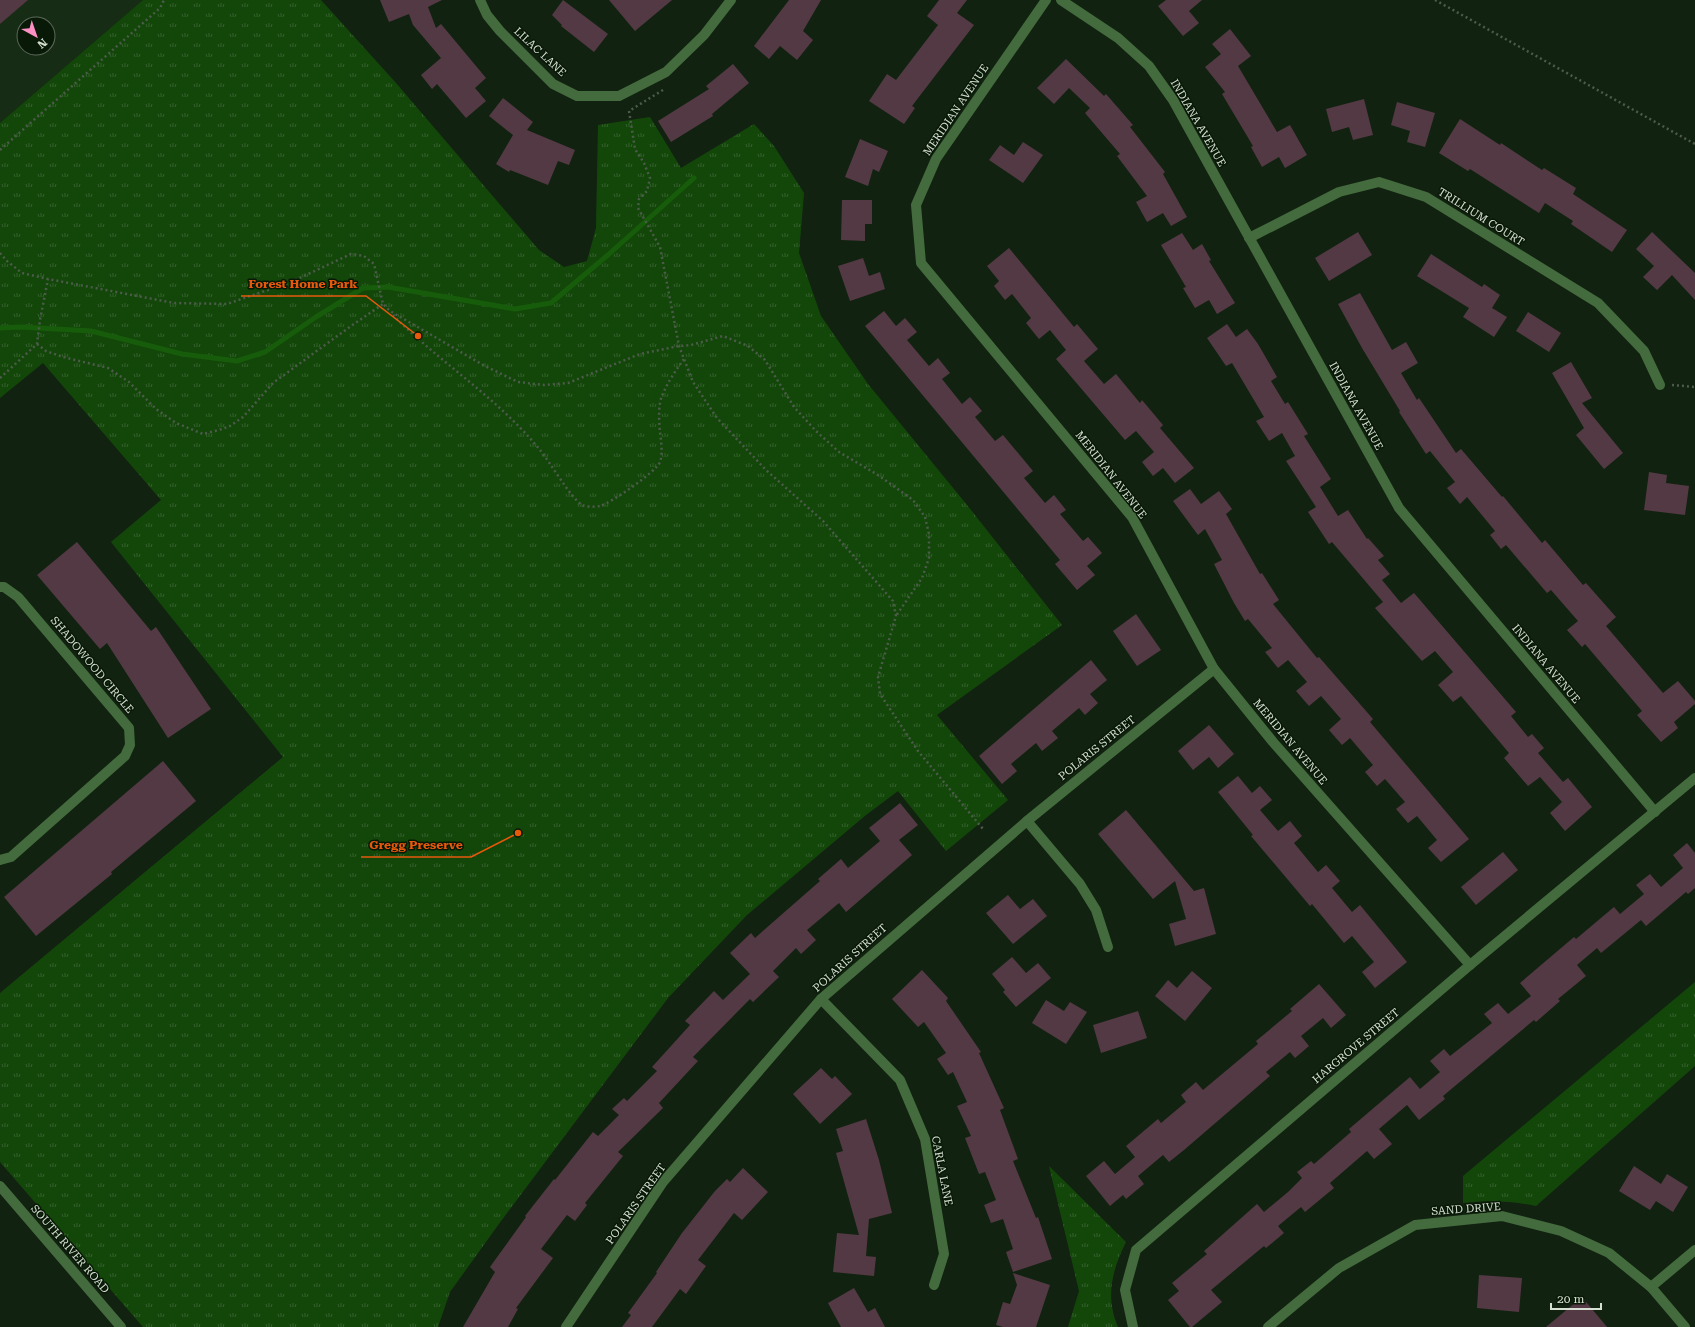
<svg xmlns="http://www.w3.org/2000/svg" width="1695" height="1327" viewBox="0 0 1695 1327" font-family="'Roboto Serif',serif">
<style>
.built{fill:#172c14;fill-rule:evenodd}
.park{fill:url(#park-tufts)}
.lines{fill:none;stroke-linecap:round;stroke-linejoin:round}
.stream{stroke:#175c0a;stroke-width:5}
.building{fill:#533944}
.path{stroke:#4d5b4b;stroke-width:2.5;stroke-dasharray:2 3;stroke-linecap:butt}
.minor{stroke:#436b3d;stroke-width:10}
.tertiary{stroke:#436b3d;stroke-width:10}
.labels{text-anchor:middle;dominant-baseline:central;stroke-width:3;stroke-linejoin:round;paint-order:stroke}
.street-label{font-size:11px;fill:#d5e0d3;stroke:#091907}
.leader{fill:none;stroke:#e8590c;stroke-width:1.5}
.callout-dot{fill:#e8590c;stroke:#091907;stroke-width:1.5}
.callout-label{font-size:12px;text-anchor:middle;font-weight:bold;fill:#e8590c;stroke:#091907;stroke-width:3;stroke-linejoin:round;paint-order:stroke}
</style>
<defs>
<pattern id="park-tufts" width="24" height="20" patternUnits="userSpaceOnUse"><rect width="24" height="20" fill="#13470a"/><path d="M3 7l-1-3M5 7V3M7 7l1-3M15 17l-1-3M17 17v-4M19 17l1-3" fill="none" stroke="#34612d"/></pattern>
</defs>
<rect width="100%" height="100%" fill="#122210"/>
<path class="built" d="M0,0H143L0,123ZM24,24H48V48H24Z"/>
<g class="park">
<path d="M143,0H321L396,83L539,250L564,267L587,261L596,228L598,125L650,117L681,168L754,124L774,146L804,193L799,253L821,316L868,384L967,505L1062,625L937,715L1008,800L946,851L898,791L866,815L747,915L668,998L501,1221L450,1292L438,1327H143L0,1162V993L283,757L111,542L161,500L43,363L0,398V123Z"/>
<path d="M1695,982V1066L1536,1206C1512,1201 1487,1200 1463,1203V1176Z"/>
<path d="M1049,1166L1126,1242C1112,1270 1105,1297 1118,1327H1068L1079,1291Z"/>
</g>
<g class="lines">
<path class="stream" d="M0,328L21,327L91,331L182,354L237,361L265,352L316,317L363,288L388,287L515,309L551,303L609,254L694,178"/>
</g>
<g class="building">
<path d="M0,0H28L0,24Z"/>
<path d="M380,0H442L428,7L436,28L441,24L486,78L475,88L486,101L466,118L437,84L432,89L421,75L441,58L413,25L409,14L389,22Z"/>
<path d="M563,0L608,34L594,52L561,26L562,25L552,15Z"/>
<path d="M609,0H672L635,31Z"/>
<path d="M789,0H821L803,31L813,40L797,60L780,46L769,59L754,46Z"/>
<path d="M939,0H967L957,13L974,25L912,106L915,108L904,124L869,101L887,74L896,80L938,25L927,16Z"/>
<path d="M1166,0H1202L1189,11L1199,23L1183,36L1158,6Z"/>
<path d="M1230,29L1251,56L1238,66L1277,132L1290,125L1307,155L1285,168L1279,157L1262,167L1251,147L1253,146L1222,94L1225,92L1205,67L1221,54L1212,44Z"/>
<path d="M1066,59L1104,96L1106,94L1133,125L1130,127L1165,172L1163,174L1187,217L1171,226L1163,213L1147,222L1136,202L1147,196L1117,156L1120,154L1085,113L1090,108L1069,88L1054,104L1037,88Z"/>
<path d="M733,64L749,83L712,114L713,116L671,142L658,121L709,89L706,86Z"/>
<path d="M503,98L533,122L527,130L575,150L569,165L558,161L548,185L510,170L509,172L496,164L513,135L489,116Z"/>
<path d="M1364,99L1373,135L1353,140L1349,127L1332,132L1326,109Z"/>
<path d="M1397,102L1435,113L1425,147L1407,142L1410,131L1391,125Z"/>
<path d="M1460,119L1500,145L1501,143L1542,170L1544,168L1576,188L1573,194L1627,230L1612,252L1571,224L1573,221L1545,203L1539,213L1470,169L1468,171L1439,153Z"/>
<path d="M860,139L888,151L879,172L873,169L868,186L845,177Z"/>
<path d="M1023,142L1043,155L1023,183L989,160L1000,145L1014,155Z"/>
<path d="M842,200H872V224H865V241L841,240Z"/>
<path d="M1358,232L1372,255L1329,281L1315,258Z"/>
<path d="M1652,232L1695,273V300L1672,275L1657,290L1643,277L1654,266L1636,249Z"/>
<path d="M1182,233L1193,250L1202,244L1211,260L1209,261L1235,303L1217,314L1209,300L1195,308L1183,288L1186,287L1161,245Z"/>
<path d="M1009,248L1074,327L1077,324L1098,349L1084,361L1104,384L1116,374L1140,403L1142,400L1163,425L1160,428L1194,468L1175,483L1163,468L1153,476L1142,462L1154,452L1136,431L1125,440L1056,359L1066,350L1050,330L1039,339L1026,323L1031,318L1012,294L1005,300L994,286L999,281L987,266Z"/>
<path d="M1431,254L1482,287L1484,284L1500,295L1492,308L1507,317L1494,337L1463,317L1469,308L1417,276Z"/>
<path d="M863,258L869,276L880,272L885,289L850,301L838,266Z"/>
<path d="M1360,293L1392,350L1406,342L1418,363L1401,373L1417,400L1419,398L1456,453L1461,449L1502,497L1503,496L1542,543L1545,540L1583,585L1586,583L1616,617L1606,626L1663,693L1678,681L1695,701V704L1674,722L1678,728L1661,742L1637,715L1642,711L1585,644L1582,647L1567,630L1578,621L1551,590L1547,593L1506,545L1501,549L1490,535L1495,531L1467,497L1460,504L1447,488L1455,482L1430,451L1426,454L1399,412L1400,411L1362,348L1338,304Z"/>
<path d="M884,311L896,326L905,318L917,332L907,340L929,366L938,358L950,373L942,379L962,404L970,397L982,411L975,417L995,441L1003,435L1033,471L1024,478L1045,503L1054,495L1066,510L1060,514L1083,541L1088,537L1102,553L1087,566L1095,575L1077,590L1055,564L1060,560L865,326Z"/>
<path d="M1528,312L1561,333L1549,352L1516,331Z"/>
<path d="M1227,324L1236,337L1247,329L1258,344L1277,377L1271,381L1285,404L1288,402L1308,434L1304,436L1331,479L1320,487L1338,516L1348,510L1367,539L1368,538L1384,556L1378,560L1390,574L1382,580L1401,603L1414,593L1516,712L1511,716L1528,737L1532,734L1544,748L1538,753L1563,782L1568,778L1592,807L1565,831L1550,813L1562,802L1540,777L1528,786L1504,758L1509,753L1461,696L1453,702L1438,685L1453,672L1435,651L1422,661L1375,608L1383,602L1332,542L1329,544L1308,512L1316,507L1286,461L1295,456L1282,433L1269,441L1256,421L1264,417L1232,363L1226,366L1207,338Z"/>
<path d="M1571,362L1592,398L1582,403L1623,453L1604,469L1576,435L1584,428L1552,373Z"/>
<path d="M1649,472L1667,475L1666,483L1689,486L1685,515L1644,510Z"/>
<path d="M1190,489L1201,504L1219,491L1232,509L1226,514L1260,574L1262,573L1279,600L1273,604L1317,658L1319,657L1373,719L1370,722L1469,839L1441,862L1428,848L1437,840L1417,816L1408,823L1396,809L1405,802L1385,779L1377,786L1365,772L1373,765L1350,738L1342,745L1329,730L1341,719L1321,696L1309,706L1296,691L1307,682L1288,660L1278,668L1265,652L1272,648L1248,619L1245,621L1234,603L1214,564L1222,560L1205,529L1198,535L1173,501Z"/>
<path d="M77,542L151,631L156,627L211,709L168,738L107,643L100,649L37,575Z"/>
<path d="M1136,614L1161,650L1137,666L1113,631Z"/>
<path d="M1091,660L1107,680L1090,694L1098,703L1085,715L1079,708L1052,731L1058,738L1042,751L1036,743L1011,764L1017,771L1002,784L979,756Z"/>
<path d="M1209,725L1234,754L1218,768L1209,757L1193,770L1178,751Z"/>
<path d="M163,761L196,801L111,872L112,874L36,936L4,897Z"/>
<path d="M1238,776L1252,793L1260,786L1272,800L1260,810L1278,831L1290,821L1302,836L1294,843L1318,872L1326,865L1340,881L1332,888L1352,912L1360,905L1407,962L1375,988L1362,972L1374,962L1352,936L1344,943L1312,904L1310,906L1251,836L1253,835L1218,792Z"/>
<path d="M900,803L918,825L899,840L912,855L846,912L839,903L807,930L816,940L801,954L796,948L773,971L779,977L753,1002L750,999L693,1057L698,1061L659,1103L663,1108L618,1152L623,1156L585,1203L587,1205L575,1221L567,1215L541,1249L553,1258L516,1308L518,1309L508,1327H463L495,1272L490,1267L526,1217L525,1216L554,1179L555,1180L593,1132L598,1136L619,1115L612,1109L624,1098L627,1101L657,1071L652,1067L690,1025L685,1021L714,991L723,1000L750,974L730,953L751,933L755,938L820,881L818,879L841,859L848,868L880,841L869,828Z"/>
<path d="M1126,810L1194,891L1204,888L1216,934L1175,946L1169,924L1186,919L1175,881L1153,899L1098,834Z"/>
<path d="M1687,843L1695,853V888L1688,894L1686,892L1646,926L1641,920L1601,953L1597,948L1577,965L1586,976L1558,999L1560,1001L1536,1022L1534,1020L1443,1096L1445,1099L1419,1120L1407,1105L1379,1129L1392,1144L1374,1159L1367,1151L1330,1183L1334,1188L1305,1212L1301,1207L1278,1226L1284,1233L1266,1248L1264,1246L1211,1290L1222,1302L1192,1327H1190L1168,1300L1179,1291L1172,1283L1207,1254L1204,1251L1257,1204L1264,1212L1288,1192L1302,1178L1297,1172L1311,1161L1314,1164L1351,1132L1349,1129L1410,1077L1420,1089L1440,1072L1430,1061L1444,1049L1450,1056L1492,1023L1484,1014L1498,1003L1508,1014L1531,996L1520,983L1574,937L1576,939L1614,907L1620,914L1644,894L1636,885L1650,874L1661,887L1683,868L1673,855Z"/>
<path d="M1503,852L1518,870L1476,905L1461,887Z"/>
<path d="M1008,895L1020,909L1033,899L1047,916L1013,944L986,913Z"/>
<path d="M1012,957L1026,973L1038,963L1051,978L1016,1007L1003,992L1005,990L992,974Z"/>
<path d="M922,970L948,998L946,1001L981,1052L979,1053L1004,1108L1000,1110L1018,1159L1013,1161L1036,1218L1038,1217L1052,1259L1013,1272L1006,1252L1013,1249L1003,1219L991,1223L984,1205L996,1200L985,1172L979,1174L965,1138L971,1136L957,1106L967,1102L953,1072L948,1075L937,1059L946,1053L924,1022L918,1027L892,999Z"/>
<path d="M1192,971L1212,988L1185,1021L1155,996L1168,980L1177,988Z"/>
<path d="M1319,984L1346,1015L1331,1028L1323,1018L1301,1036L1309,1046L1295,1058L1290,1052L1266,1072L1270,1076L1184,1150L1169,1162L1163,1155L1138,1176L1144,1184L1126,1199L1123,1195L1110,1206L1086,1176L1104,1161L1115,1174L1135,1157L1126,1146L1158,1119L1161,1123L1186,1102L1181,1095L1196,1082L1203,1090L1258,1044L1256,1041L1292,1011L1290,1009Z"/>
<path d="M1046,1000L1064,1011L1070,1002L1087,1012L1066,1044L1032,1023Z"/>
<path d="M1138,1011L1147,1038L1101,1053L1093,1025Z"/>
<path d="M821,1068L832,1079L835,1076L852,1094L820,1124L793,1094Z"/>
<path d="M866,1119L879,1160L892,1213L869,1219L866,1256L876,1257L874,1276L833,1272L837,1233L859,1235L836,1153L843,1151L836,1129Z"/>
<path d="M1634,1166L1661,1184L1667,1174L1688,1187L1673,1212L1656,1201L1650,1210L1619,1191Z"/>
<path d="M743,1168L768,1192L742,1220L734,1213L698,1260L706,1266L686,1294L680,1289L652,1327H622L631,1315L628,1313L657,1273L656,1272L682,1233L715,1191L727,1179L730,1182Z"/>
<path d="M1013,1273L1050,1285L1036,1327H1003L996,1325L1003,1302L1010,1304L1017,1285Z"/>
<path d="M1479,1275L1522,1278L1519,1312L1477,1308Z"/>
<path d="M854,1288L868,1312L875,1308L885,1327H841L828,1303Z"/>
<path d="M1582,1297L1607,1327H1546Z"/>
</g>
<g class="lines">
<g class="path">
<path d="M1435,0L1695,144"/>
<path d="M663,90L629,111L635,149L644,163L650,178L647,191L639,199L638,208L660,247L679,346L693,382L717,418L766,470L823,521L893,601L896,616L878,677L880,694L918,751L983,829"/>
<path d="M0,150L160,8L164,0"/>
<path d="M0,253L7,261L22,273L48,279L174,303L227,304L291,282L351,254L364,256L374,264L383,304L390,311L485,366L518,382L544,385L568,383L640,354L679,346L691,345L723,336L748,346L765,360L794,407L816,431L839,452L878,475L913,500L925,517L929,534V558L922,578L896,616"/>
<path d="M393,315C439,362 498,398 540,450C550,462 570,497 582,505C585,507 596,507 600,506C611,503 656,472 660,462C663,454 661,440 660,432C659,421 658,405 662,396C667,383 676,370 684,359"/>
<path d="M37,344L46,351L63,357L108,368L129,382L156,409L176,423L203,434L219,430L230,426L243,417L273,383L351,326L383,304"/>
<path d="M0,378L37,344L40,320L48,279"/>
<path d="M1672,385L1695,387"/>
</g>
<g class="minor">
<path d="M480,0L487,15L500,31L553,84L577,96H619L666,72L704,35L731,0"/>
<path d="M1046,0L936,159L916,205L921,263L1132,517L1214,669L1273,742L1470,965"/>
<path d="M1061,0L1118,38L1149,66L1173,100L1399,508L1655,812"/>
<path d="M1249,238L1339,192L1379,182L1426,197L1598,303L1644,351L1660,385"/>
<path d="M0,587H4L18,597L129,728L130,745L125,756L11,857L0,860"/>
<path d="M1027,821L1080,884L1096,910L1108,947"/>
<path d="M821,999L900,1080L925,1139L944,1254L934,1285"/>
<path d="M1651,1287L1695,1250"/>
<path d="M566,1327L663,1182L821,999L1027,821L1214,669"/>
<path d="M1133,1327L1125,1290L1136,1250L1470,965L1695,778"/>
<path d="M1268,1327L1339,1268L1415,1225L1502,1216L1561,1231L1609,1253L1651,1287L1685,1327"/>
</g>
<path class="tertiary" d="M0,1186L121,1327"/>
</g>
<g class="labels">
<g class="street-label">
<text transform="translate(540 52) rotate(43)">LILAC LANE</text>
<text transform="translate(956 110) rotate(-56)">MERIDIAN AVENUE</text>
<text transform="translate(1198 123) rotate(60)">INDIANA AVENUE</text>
<text transform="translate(1481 217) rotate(32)">TRILLIUM COURT</text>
<text transform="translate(1356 406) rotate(61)">INDIANA AVENUE</text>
<text transform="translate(1111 475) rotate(52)">MERIDIAN AVENUE</text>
<text transform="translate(1546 664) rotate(50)">INDIANA AVENUE</text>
<text transform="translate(92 665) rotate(50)">SHADOWOOD CIRCLE</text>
<text transform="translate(1290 742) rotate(50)">MERIDIAN AVENUE</text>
<text transform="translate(1097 748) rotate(-39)">POLARIS STREET</text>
<text transform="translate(850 958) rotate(-42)">POLARIS STREET</text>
<text transform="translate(1356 1046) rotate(-40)">HARGROVE STREET</text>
<text transform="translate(942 1171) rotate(79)">CARLA LANE</text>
<text transform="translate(636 1204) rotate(-55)">POLARIS STREET</text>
<text transform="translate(1466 1209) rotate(-4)">SAND DRIVE</text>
<text transform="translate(70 1249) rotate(49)">SOUTH RIVER ROAD</text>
</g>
</g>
<path class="leader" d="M418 336L366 296H241M518 833L471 857H361"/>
<g class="callout-dot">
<circle cx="418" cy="336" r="4"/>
<circle cx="518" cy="833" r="4"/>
</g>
<g class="callout-label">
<text x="303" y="288">Forest Home Park</text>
<text x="416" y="849">Gregg Preserve</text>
</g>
<g transform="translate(36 36) rotate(140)"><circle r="19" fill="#091907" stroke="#5b6959"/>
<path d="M0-3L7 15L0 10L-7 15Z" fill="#fc8fc3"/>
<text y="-6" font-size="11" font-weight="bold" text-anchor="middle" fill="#d5e0d3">N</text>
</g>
<path d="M1551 1303v6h50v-6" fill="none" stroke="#d5e0d3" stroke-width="2"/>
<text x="1557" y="1303" font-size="12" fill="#d5e0d3" stroke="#091907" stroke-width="3" paint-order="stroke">20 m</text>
</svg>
